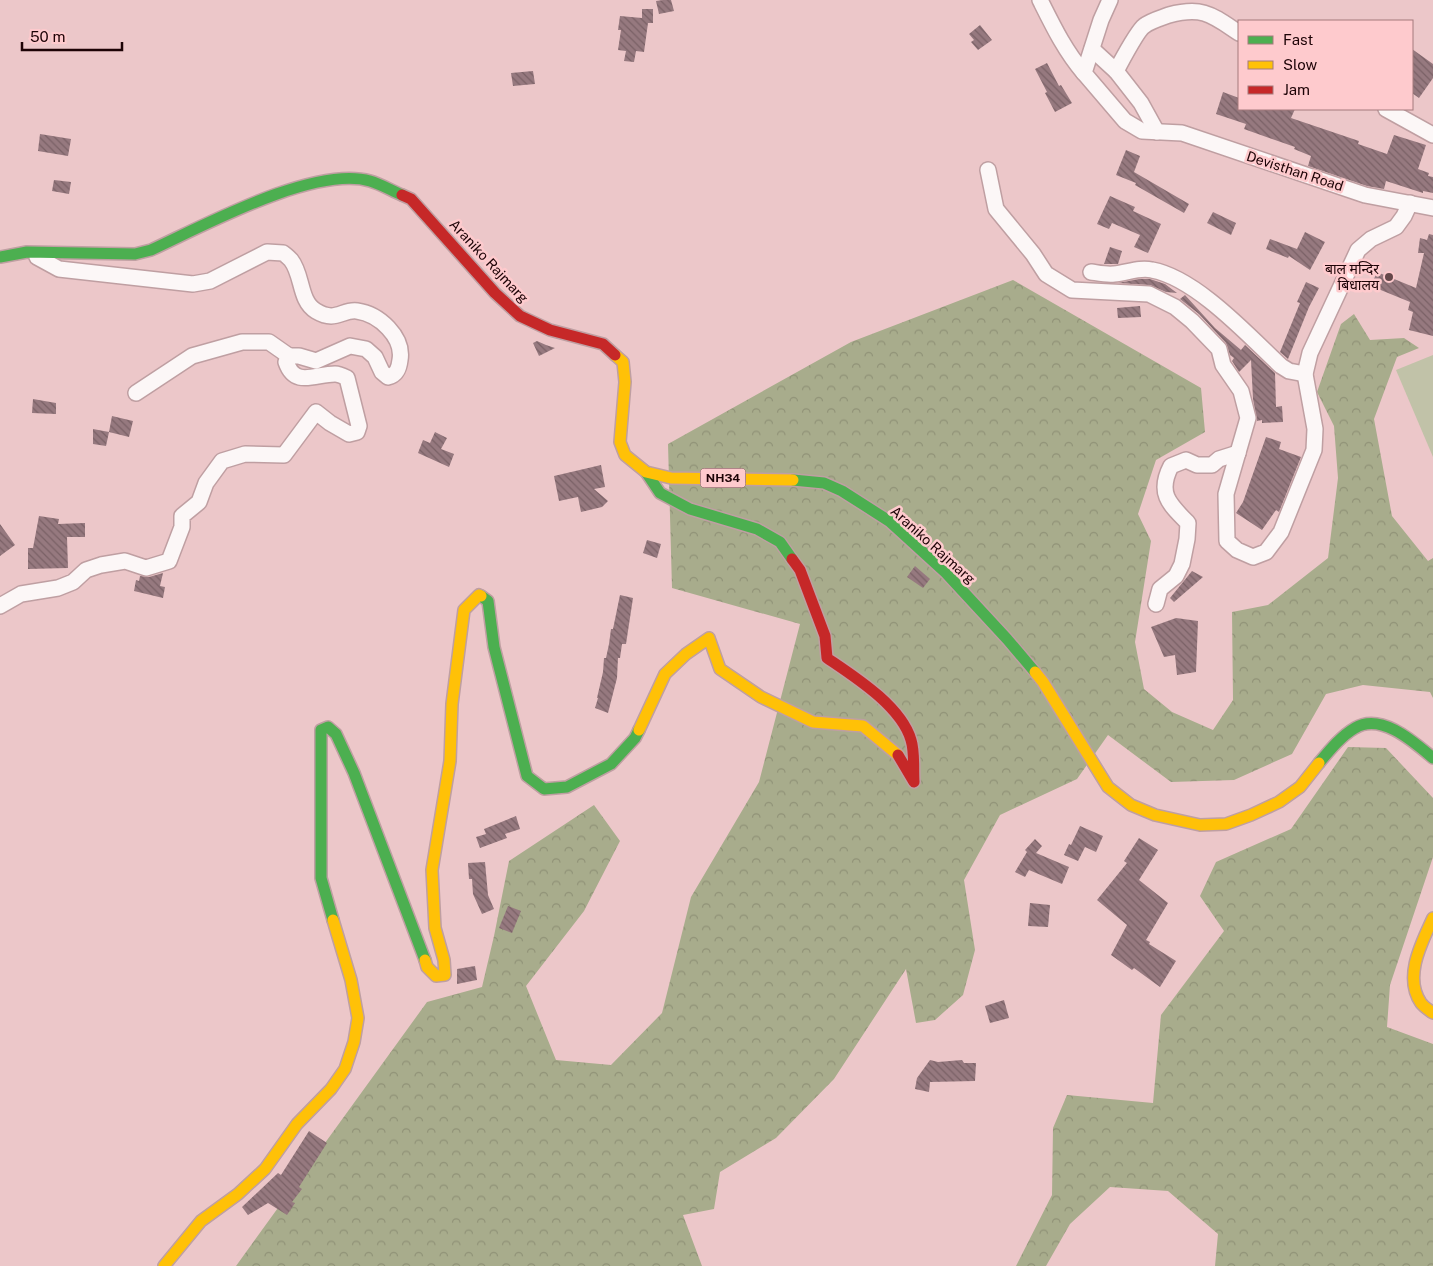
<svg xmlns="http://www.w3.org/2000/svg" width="1433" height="1266" viewBox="0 0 1433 1266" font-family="'Public Sans','Noto Sans Devanagari',sans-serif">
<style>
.forest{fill:url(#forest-crowns)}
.park{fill:#c1c2a8}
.building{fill:url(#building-back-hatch)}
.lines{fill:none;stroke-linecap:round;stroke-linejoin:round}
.street-casing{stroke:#bf9fa2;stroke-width:18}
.fast-casing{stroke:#bf9fa2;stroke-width:14}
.slow-casing{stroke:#bf9fa2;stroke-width:14}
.jam-casing{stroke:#bf9fa2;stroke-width:14}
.street{stroke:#fcf7f7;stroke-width:15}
.fast{stroke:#4caf50;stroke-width:11}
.slow{stroke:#ffc107;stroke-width:11}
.jam{stroke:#c62828;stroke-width:11}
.poi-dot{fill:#65484a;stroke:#fecacd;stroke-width:2}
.labels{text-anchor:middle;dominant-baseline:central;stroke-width:5;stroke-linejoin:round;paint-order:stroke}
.shield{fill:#fecacd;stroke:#603f42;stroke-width:1}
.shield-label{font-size:12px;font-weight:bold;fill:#1d0306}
.street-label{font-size:14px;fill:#1d0306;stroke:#fecacd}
.poi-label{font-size:14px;fill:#1d0306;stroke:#fecacd;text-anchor:end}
</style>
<defs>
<pattern id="forest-crowns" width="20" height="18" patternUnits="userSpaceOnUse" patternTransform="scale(1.25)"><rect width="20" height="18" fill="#a8ac8c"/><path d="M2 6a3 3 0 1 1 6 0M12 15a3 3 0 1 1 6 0" fill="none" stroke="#909277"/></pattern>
<pattern id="building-back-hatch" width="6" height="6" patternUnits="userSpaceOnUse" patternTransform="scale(1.25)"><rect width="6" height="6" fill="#96797f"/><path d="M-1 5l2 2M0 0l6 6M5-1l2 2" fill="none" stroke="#7a6166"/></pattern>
</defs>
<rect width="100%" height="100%" fill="#ecc7c9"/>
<g class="forest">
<path d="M1013,280L1201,388L1205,432L1156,460L1138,514L1151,541L1135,642L1144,689L1172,712L1213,730L1233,700L1232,612L1268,605L1328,558L1338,478L1334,426L1317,392L1341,324L1354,314L1370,340L1404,338L1419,348L1397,357L1374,419L1392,516L1428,561L1433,558V698L1430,692L1363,685L1326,694L1292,754L1234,780L1171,782L1108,735L1077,779L1000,815L964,880L975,950L963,995L935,1020L916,1023L906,969L834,1079L776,1138L720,1172L714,1209L683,1215L702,1266H236L427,1002L482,987L494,936L509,861L594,805L620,841L584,911L526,986L556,1060L611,1065L662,1013L691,897L759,782L800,624L672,588L668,444L851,342Z"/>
<path d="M1348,747L1386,748L1433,798V857L1390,985L1387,1027L1433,1044V1266H1215L1218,1234L1168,1191L1110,1187L1070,1224L1046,1266H1016L1052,1195L1053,1128L1067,1095L1153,1103L1161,1015L1224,931L1200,896L1216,862L1291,829Z"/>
</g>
<path class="park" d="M1433,355V457L1396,370Z"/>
<g class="building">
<path d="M663,0H671L674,11L659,14L656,1Z"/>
<path d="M642,9H653V23H648L644,52L636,51L634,62L624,61L626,51L618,50L621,30H618L620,16L642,18Z"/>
<path d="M980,25L992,40L978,50L971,42L974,40L969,34Z"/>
<path d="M1412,49L1433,64V78L1419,98L1412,93Z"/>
<path d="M1047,63L1059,86L1061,85L1072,103L1055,112L1045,93L1047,92L1035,69Z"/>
<path d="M533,71L535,84L513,86L511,73Z"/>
<path d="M1223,92L1239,98V109H1295L1291,118L1359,141L1358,144L1387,154L1394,135L1426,145L1418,169L1429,173L1428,176L1433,177V193L1423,191V193L1386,181L1384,189L1367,186L1308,166L1311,156L1294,149L1295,147L1244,129L1246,124L1216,114Z"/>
<path d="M40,134L71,139L68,156L38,151Z"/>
<path d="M1126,150L1140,156L1134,172L1189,204L1184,213L1135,185L1136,183L1116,175Z"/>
<path d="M54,180L71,182L69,194L52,191Z"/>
<path d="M1110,196L1135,207L1133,211L1161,224L1148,253L1134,247L1140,235L1112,223L1109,229L1097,224Z"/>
<path d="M1213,212L1236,223L1231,235L1207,223Z"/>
<path d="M1305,232L1325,242L1310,270L1289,256L1288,258L1266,249L1270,239L1297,249Z"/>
<path d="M1429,234L1433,235V336L1409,330L1413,312L1408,310L1410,302L1371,286L1377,272L1416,288L1424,253H1418L1420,238L1427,240Z"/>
<path d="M1110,247L1122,251L1118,264H1104Z"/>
<path d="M1139,279H1150L1165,284L1177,293L1166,292L1150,285L1118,283Z"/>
<path d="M1306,282L1319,288L1309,307L1288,359L1280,352L1300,303L1297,302Z"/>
<path d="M1185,295L1215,328L1241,350L1245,345L1275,373L1276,407L1282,406L1283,422L1262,423V420L1257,421L1253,399L1251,360L1239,372L1232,361L1234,358L1230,355L1226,343L1199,314L1180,299Z"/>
<path d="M1140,306L1141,317L1118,318L1117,308Z"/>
<path d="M537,341L546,345L555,348L539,356L533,343Z"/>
<path d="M33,399L56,403V414L32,413Z"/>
<path d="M112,416L133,421L129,437L109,432Z"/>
<path d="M93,429L109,432L106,446L93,444Z"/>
<path d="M435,432L447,438L441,449L454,454L449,467L418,453L423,440L430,443Z"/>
<path d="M1266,437L1281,442L1279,449L1301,457L1279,512L1276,510L1262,530L1236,513L1243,502Z"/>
<path d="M601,465L605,487L594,489L608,501L602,507L581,512L578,497L559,501L554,476Z"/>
<path d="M39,516L59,519L58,524L85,523V537H67L68,568L28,569V548H33Z"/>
<path d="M0,524L15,545L0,556Z"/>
<path d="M647,540L661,544L657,558L643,553Z"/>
<path d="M915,566L930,579L923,588L907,577Z"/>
<path d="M1192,571L1203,577L1174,602L1170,598Z"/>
<path d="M163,573L160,586L165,587L163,598L134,591L136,580L139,581L140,576L149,577Z"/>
<path d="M620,595L633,598L626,644H622L620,658H618L617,678L608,713L595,708L598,698H597L603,672L604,658H606L609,644L611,629H613Z"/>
<path d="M1176,618L1198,621L1196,672L1177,675L1175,655L1164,657L1151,627Z"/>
<path d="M516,816L520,829L505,834L507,838L480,848L476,837L486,834L484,829Z"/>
<path d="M1080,826L1103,836L1096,852L1085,847L1078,861L1064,855L1069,844L1071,845Z"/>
<path d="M1139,838L1158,850L1139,880L1168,903L1146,940L1150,942L1149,944L1176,961L1160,987L1134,968L1132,970L1111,955L1127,925L1097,900L1127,863L1124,861Z"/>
<path d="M1035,839L1042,846L1036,853L1069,867L1062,884L1029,870L1025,877L1015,872L1027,852L1025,850Z"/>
<path d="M485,862L488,895L494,909L482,914L473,894L472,879H469L468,863Z"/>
<path d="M1030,903L1050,905L1048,927L1028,926Z"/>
<path d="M508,906L521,911L512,933L499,928Z"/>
<path d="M475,966L477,980L457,984V969Z"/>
<path d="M1004,1000L1009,1018L990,1023L985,1006Z"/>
<path d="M930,1060L938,1062L962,1060L964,1063H976L975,1081L930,1082L929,1092L915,1089L917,1078Z"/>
<path d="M309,1131L327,1143L299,1187L302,1189L292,1202L295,1203L287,1215L268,1203L248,1215L242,1207L278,1173L281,1175Z"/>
</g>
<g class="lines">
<g class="street-casing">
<g id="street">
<path d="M1040,0C1053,26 1065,51 1084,73"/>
<path d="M1110,0L1101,20L1084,73L1125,121L1142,131L1182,133L1365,195L1433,208"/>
<path d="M1092,49L1116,71L1141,103L1157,132"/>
<path d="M1116,71C1121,62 1137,31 1144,26C1150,21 1161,18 1169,15C1203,6 1212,15 1239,33"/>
<path d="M1386,109L1433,135"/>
<path d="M988,170L996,209L1033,254L1046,274L1072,290L1149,294L1175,307L1192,321L1219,349L1223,365L1241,391L1248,418L1226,494L1227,541L1237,550L1253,557L1266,552L1281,532L1314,450L1315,429L1305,374L1310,353L1358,250L1371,239L1396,227L1404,216L1410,203"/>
<path d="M1091,272C1098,273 1107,275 1114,274C1127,273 1139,267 1152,270C1196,278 1249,336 1281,366L1289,371L1305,374"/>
<path d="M136,393L192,356L242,342H269L289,356"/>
<path d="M1156,604L1160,589L1176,576L1182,564L1187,539L1188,523C1169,504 1157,493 1171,466L1186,460L1197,465H1212L1219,459L1238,453"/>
<path d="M0,606L21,594L58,588L73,582L86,570L101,565L125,561L146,568L169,561L182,527V516L199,502L206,483L222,461L245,454L284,455L316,412L330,423L349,434L357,432L359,426L347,378C343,376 339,374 335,374C315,374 295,388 286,362L289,356H299L316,361L350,346L366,349L375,357L382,372L388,377C397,375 399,368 400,360C404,337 379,314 357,311C342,309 336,323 316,311C299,301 303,275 291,260C289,258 286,255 283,253L267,252L210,281L193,284L59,269L37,257"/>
</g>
</g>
<g class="fast-casing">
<g id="fast">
<path d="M0,257L27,252L135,254L151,250C203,226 315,165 370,181C381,184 392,191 402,195"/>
<path d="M646,472L660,493L690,509L757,529L780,542L792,559"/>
<path d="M793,480L824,483L842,491L889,521L946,573L1007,639L1035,672"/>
<path d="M481,596L488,601L494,647L527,776L544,789L567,787L611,764L635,738L639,730"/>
<path d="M1319,763C1329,751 1341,736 1355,728C1381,712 1414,742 1433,758"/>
<path d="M333,920L321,878V730L328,727L336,734L354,773L425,960"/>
</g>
</g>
<g class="slow-casing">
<g id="slow">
<path d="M615,355L623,362L625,382L620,442L625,455L646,472L671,478L793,480"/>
<path d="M1035,672L1043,682L1108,787L1131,805L1155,815L1200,825L1226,824L1251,815L1279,802L1300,787L1319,763"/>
<path d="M639,730L665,674L686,654L709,638L720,669L761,697L813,722L863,726L898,755"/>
<path d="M1433,918C1422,942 1403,977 1421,1003C1424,1007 1429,1010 1433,1013"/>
<path d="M425,960L427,967L436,976L445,975L444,960L435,928L432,870L450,761L452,704L464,610L479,595L481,596"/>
<path d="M164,1266L201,1221L238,1194L265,1169L297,1124L331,1089L345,1069L354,1042L358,1018L351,980L333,920"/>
</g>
</g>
<g class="jam-casing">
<g id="jam">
<path d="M402,195L411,199L495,293L520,316L550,330L603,344L615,355"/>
<path d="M792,559L800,570L825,636L827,658C855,677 901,706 911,740C915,753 913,768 914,782L898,755"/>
</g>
</g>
<use href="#street" class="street"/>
<use href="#fast" class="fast"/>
<use href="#slow" class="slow"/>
<use href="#jam" class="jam"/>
</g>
<circle class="poi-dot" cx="1389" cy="277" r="5"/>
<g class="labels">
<rect class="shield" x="700.5" y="468.5" width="45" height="19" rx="4"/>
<g class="shield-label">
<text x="723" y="478">NH34</text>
</g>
<g class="street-label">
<text transform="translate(1295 171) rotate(18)">Devisthan Road</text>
<text transform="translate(489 261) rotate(47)">Araniko Rajmarg</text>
<text transform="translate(933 545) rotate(42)">Araniko Rajmarg</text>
</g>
<g class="poi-label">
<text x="1379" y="269">बाल मन्दिर<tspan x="1379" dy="16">बिधालय</tspan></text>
</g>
</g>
<rect x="1238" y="20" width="175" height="90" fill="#fecacd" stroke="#a47a7d"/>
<rect x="1248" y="36" width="25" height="8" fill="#4caf50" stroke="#a47a7d"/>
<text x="1283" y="45" font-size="15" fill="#1d0306">Fast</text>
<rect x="1248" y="61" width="25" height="8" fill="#ffc107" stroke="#a47a7d"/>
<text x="1283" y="70" font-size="15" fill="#1d0306">Slow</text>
<rect x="1248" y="86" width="25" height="8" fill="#c62828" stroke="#a47a7d"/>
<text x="1283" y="95" font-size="15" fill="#1d0306">Jam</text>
<path d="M22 42v8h100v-8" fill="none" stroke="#1d0306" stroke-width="2.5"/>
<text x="30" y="42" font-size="15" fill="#1d0306" stroke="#fecacd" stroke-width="4" paint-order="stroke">50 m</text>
</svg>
